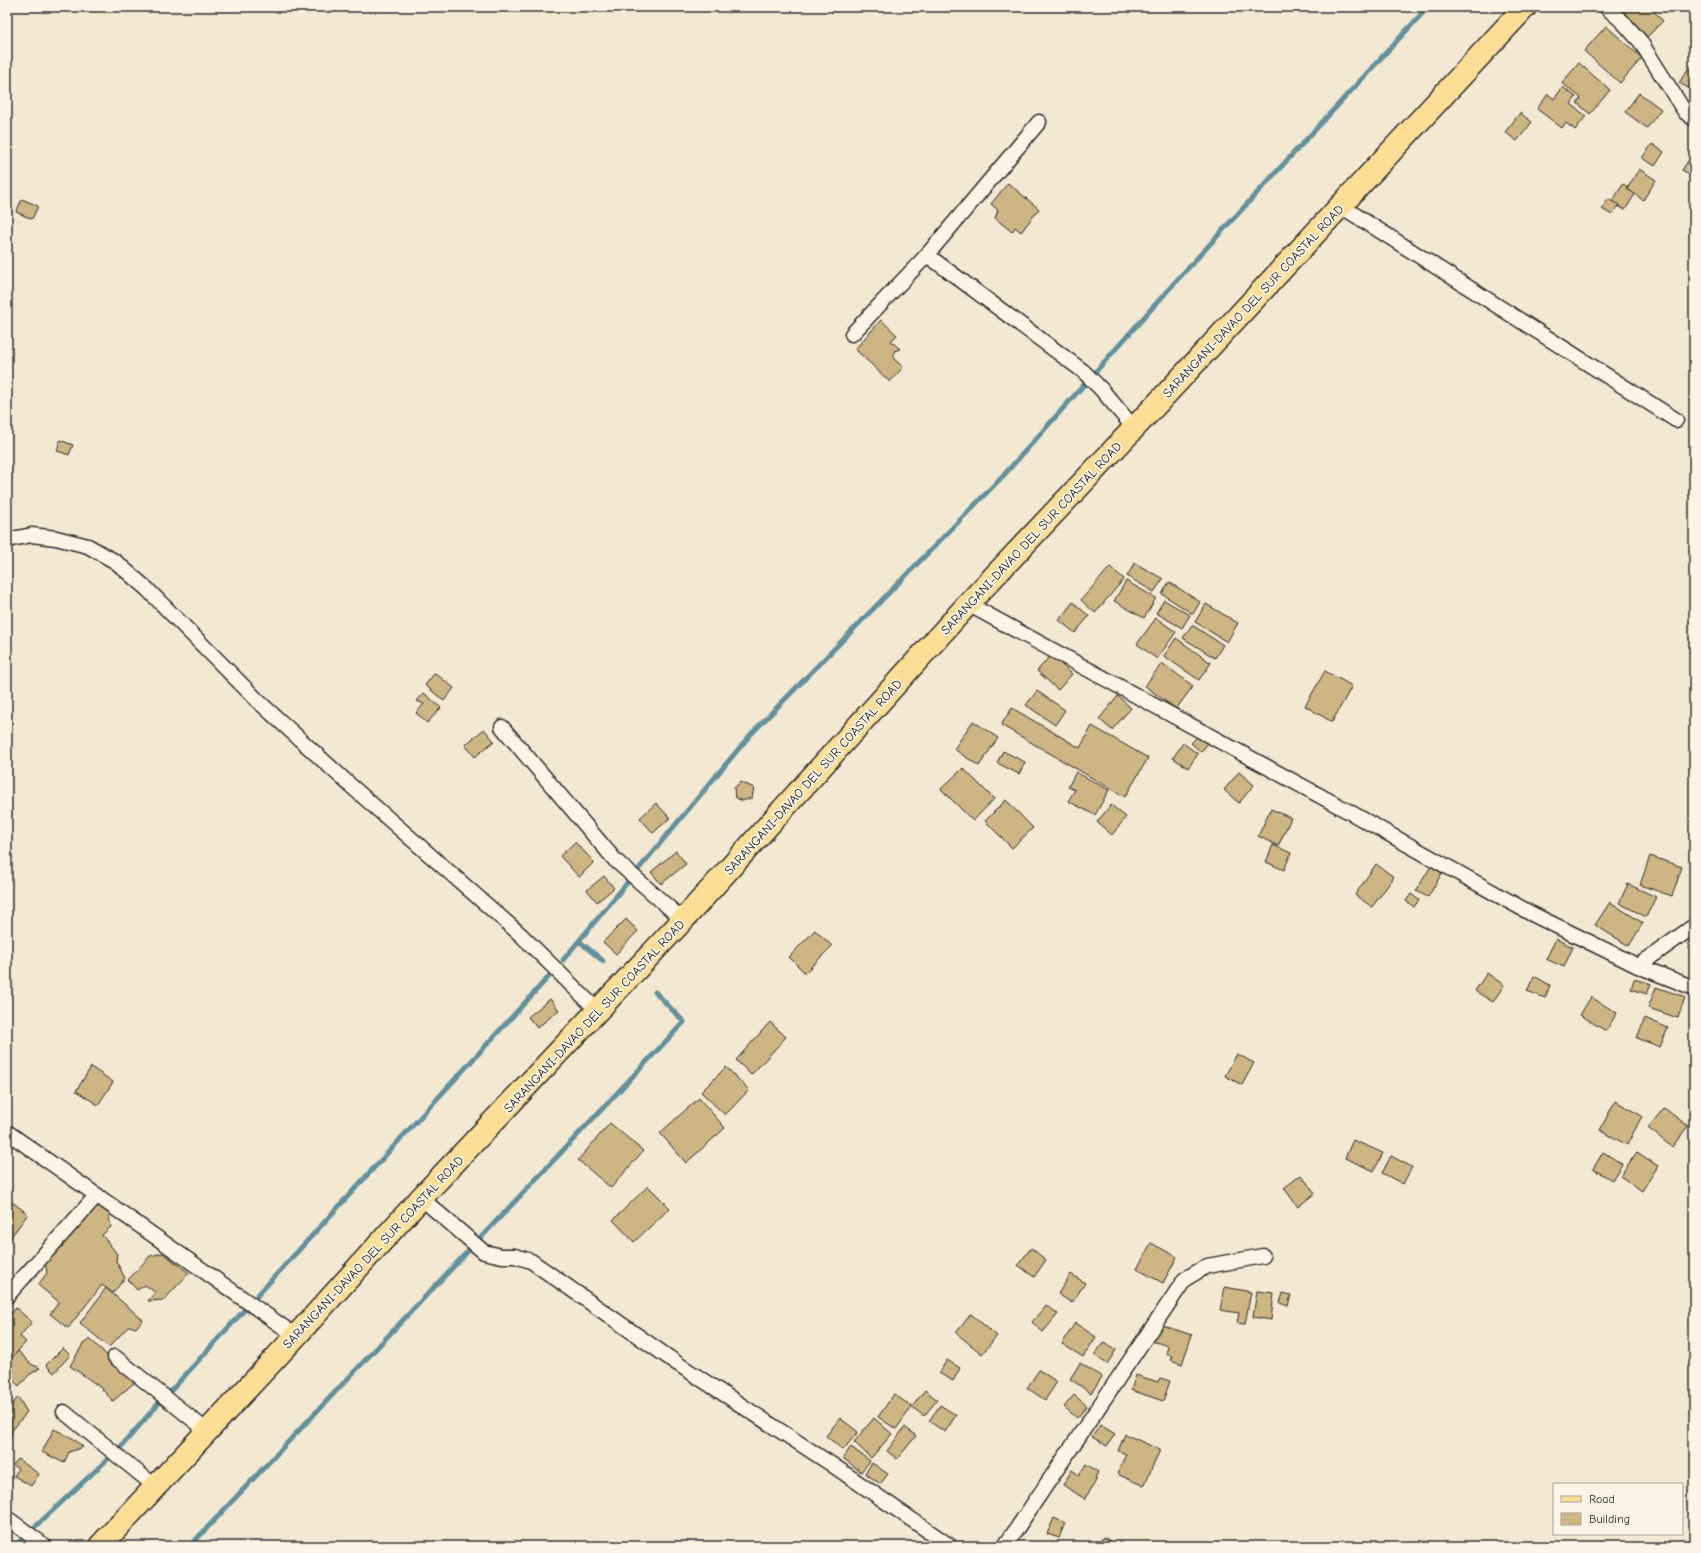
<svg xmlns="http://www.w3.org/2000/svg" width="1701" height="1553" viewBox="0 0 1701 1553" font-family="'Comic Neue',sans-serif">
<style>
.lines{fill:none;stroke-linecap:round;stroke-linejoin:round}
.stream{stroke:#64919e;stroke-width:5}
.building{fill:#cdb584;stroke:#2b2b2b}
.minor-casing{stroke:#2b2b2b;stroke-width:17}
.primary-casing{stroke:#2b2b2b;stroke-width:25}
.minor{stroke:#fcf5e5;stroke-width:14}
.primary{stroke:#fdde96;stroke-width:22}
.labels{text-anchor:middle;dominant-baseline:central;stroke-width:3.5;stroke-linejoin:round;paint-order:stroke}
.street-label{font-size:13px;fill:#2b2b2b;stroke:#fcf5e5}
</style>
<rect width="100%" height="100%" fill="#f3e8d2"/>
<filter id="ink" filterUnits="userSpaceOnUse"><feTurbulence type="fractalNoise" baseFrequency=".025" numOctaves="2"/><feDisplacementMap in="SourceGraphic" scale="8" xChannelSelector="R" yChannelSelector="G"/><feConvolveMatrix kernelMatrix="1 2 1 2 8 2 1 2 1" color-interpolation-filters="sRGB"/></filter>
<g filter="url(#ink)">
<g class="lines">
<g class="stream">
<path d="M579,941L603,961"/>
<path d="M563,960L751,734L1003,476L1177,280L1428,7"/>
<path d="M255,1298L553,972"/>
<path d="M168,1394L247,1307"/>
<path d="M119,1449L158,1404"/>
<path d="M36,1526L110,1457"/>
<path d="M16,1546L20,1541"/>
<path d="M190,1546L684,1022L655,992"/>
</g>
</g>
<g class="building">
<path d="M1625,7H1650L1663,21L1647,37L1622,10Z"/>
<path d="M1606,26L1642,58L1620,83L1584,51Z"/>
<path d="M1579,63L1610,90L1590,114L1577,103L1581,98L1562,83Z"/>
<path d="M1694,64V91L1679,83L1689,67H1692Z"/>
<path d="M1563,87L1576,97L1571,104L1586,116L1575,130L1566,123L1562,128L1537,109L1548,94L1554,99Z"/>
<path d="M1639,93L1661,109L1647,128L1625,112Z"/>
<path d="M1520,113L1532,122L1517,141L1505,132Z"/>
<path d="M1652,144L1664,152L1655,166L1642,158Z"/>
<path d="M1694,152V178L1682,170Z"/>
<path d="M1639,169L1656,180L1643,200L1627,189Z"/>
<path d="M1008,183L1039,209L1021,232L1015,227L1012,232L995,218L998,210L991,204Z"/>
<path d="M1623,184L1628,187L1627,189L1635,194L1625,210L1612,202Z"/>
<path d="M22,199L38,206L32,219L16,212Z"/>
<path d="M1608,199L1619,205L1612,215L1602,209Z"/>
<path d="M881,320L897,335L891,341L900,349L894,351V359L903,367L890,382L855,349Z"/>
<path d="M60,440L73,445L69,455L57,451Z"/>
<path d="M1135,563L1163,579L1154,592L1127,576Z"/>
<path d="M1110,567L1124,579L1095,613L1081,600Z"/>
<path d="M1126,581L1156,598L1144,618L1114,601Z"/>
<path d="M1169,582L1200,602L1193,614L1162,594Z"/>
<path d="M1164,600L1190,615L1182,628L1156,613Z"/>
<path d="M1073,602L1089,616L1075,633L1059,620Z"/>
<path d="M1206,604L1238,623L1227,642L1195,622Z"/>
<path d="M1156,618L1176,632L1157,659L1137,644Z"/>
<path d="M1192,625L1223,645L1215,658L1183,638Z"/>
<path d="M1176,638L1211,663L1199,680L1164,656Z"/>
<path d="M1051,655L1072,674L1058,690L1037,671Z"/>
<path d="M1162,663L1193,686L1176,709L1145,686Z"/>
<path d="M1325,671L1352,686L1332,722L1305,706Z"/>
<path d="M435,673L454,688L444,701L425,685Z"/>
<path d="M1037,691L1065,710L1055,725L1026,705Z"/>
<path d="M424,693L441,708L427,723L416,713L424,704L417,701Z"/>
<path d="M1118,696L1131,708L1112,730L1099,719Z"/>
<path d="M1012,708L1080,748L1092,726L1148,758L1125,797L1001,725Z"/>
<path d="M973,721L998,738L979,766L954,749Z"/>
<path d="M484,729L494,741L475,757L465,745Z"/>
<path d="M1199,735L1208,743L1201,752L1191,743Z"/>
<path d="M1183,743L1198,754L1188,768L1173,758Z"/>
<path d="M1003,751L1025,762L1019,774L997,763Z"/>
<path d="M963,768L994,799L973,821L941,789Z"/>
<path d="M1076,772L1109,790L1095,815L1068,801L1075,790L1068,787Z"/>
<path d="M1239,772L1254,785L1239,803L1224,790Z"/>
<path d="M741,782L754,788L752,798L742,801L735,797L734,788Z"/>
<path d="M1006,800L1033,828L1012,848L985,821Z"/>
<path d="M656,803L670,818L653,833L640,818Z"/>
<path d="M1111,805L1126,817L1112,835L1097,822Z"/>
<path d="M1271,809L1291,818L1278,846L1258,836Z"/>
<path d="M575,842L594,862L579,877L560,856Z"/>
<path d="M1273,845L1291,853L1284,870L1266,862Z"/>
<path d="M676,851L686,864L661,884L651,872Z"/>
<path d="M1650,856L1682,867L1672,896L1640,885Z"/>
<path d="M1376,864L1394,877L1372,907L1355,895Z"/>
<path d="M1431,866L1442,873L1428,897L1416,891Z"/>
<path d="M604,876L614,888L597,902L587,890Z"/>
<path d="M1628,884L1656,897L1646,917L1619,903Z"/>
<path d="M1411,894L1419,900L1414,907L1406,901Z"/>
<path d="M1610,902L1643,923L1629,946L1595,925Z"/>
<path d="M626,919L638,931L616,954L603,942Z"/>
<path d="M815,930L832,946L805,973L789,957Z"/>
<path d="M1556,939L1573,947L1564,967L1546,959Z"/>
<path d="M1693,944L1694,945V966L1690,964L1693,956L1689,955Z"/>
<path d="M1487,973L1504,985L1493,1002L1475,991Z"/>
<path d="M1534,976L1550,985L1545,998L1527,991Z"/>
<path d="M1634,979L1651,984L1647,994L1631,989Z"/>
<path d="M1656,987L1685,997L1678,1018L1648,1008Z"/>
<path d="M1591,997L1617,1013L1606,1031L1580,1015Z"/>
<path d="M550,999L559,1010L537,1028L528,1017Z"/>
<path d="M1645,1018L1668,1028L1660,1047L1637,1038Z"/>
<path d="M770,1022L786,1037L751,1075L736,1060Z"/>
<path d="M1237,1054L1254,1063L1242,1085L1225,1076Z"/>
<path d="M91,1067L113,1082L98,1105L76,1091Z"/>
<path d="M726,1067L749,1090L725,1115L701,1092Z"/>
<path d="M699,1098L725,1128L686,1163L660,1133Z"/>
<path d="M1615,1101L1642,1116L1627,1145L1600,1130Z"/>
<path d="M1664,1108L1688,1126L1672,1147L1648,1128Z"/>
<path d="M610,1123L643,1151L611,1188L578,1160Z"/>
<path d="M1353,1140L1383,1153L1374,1171L1345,1158Z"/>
<path d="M1603,1152L1622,1164L1612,1180L1593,1169Z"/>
<path d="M1637,1152L1658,1166L1642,1191L1620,1176Z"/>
<path d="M1391,1156L1412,1167L1403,1184L1382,1173Z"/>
<path d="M1301,1175L1315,1193L1298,1207L1284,1188Z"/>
<path d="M648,1186L670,1208L634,1242L613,1220Z"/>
<path d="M7,1198L28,1214L10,1238L7,1235Z"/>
<path d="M97,1206L110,1209L109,1217L111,1227L102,1235L117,1254L116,1261L125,1278L113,1293L102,1285L68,1328L50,1314L59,1302L38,1285L47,1273L44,1256L58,1241L77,1229Z"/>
<path d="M1151,1243L1177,1257L1163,1283L1137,1269Z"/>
<path d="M1031,1248L1046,1260L1034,1277L1018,1265Z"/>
<path d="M163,1253L189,1273L164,1300L148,1301L155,1292L145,1285L137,1290L128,1280L150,1256Z"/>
<path d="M1071,1274L1085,1283L1072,1303L1058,1294Z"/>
<path d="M1225,1287L1251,1292L1245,1324L1237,1323L1239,1313L1220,1310Z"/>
<path d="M106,1288L143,1320L136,1328L129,1326L109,1347L80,1323Z"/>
<path d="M1257,1291L1274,1293L1271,1320L1253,1317Z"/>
<path d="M1283,1293L1291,1295L1288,1306L1280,1303Z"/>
<path d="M1046,1305L1058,1314L1043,1332L1032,1322Z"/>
<path d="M16,1308L32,1322L20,1336L26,1342L7,1363V1318Z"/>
<path d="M971,1314L997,1336L982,1354L956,1333Z"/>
<path d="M1075,1323L1096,1337L1083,1357L1062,1344Z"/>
<path d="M1158,1324L1192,1335L1182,1364L1171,1360L1173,1356L1166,1354L1168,1346L1152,1341Z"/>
<path d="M90,1339L135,1382L113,1401L100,1387L70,1366L83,1344Z"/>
<path d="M1104,1342L1116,1350L1107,1364L1094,1355Z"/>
<path d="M63,1348L70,1355L54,1373L46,1365Z"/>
<path d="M18,1351L31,1364L40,1368L29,1375L19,1386L7,1375V1363Z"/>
<path d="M947,1360L960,1368L953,1381L939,1373Z"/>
<path d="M1080,1363L1102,1377L1091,1393L1070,1379Z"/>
<path d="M1039,1370L1057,1382L1045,1400L1027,1388Z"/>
<path d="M1136,1375L1158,1382L1160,1378L1170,1381L1163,1401L1131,1390Z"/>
<path d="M925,1390L937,1400L924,1416L912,1407Z"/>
<path d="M894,1394L912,1407L896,1429L878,1417Z"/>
<path d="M1074,1395L1087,1406L1077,1418L1064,1407Z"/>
<path d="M18,1397L27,1412L11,1432L10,1442L7,1450V1402L11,1406Z"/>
<path d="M940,1405L956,1415L945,1432L929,1421Z"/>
<path d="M840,1418L858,1432L843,1450L826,1436Z"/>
<path d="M874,1418L892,1434L871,1458L854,1442Z"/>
<path d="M1100,1425L1115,1434L1107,1446L1092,1437Z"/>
<path d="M905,1427L916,1436L897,1459L887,1451Z"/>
<path d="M54,1429L74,1439L83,1447L69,1452L64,1463L42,1452Z"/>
<path d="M1125,1434L1160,1450L1144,1486L1117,1474L1126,1454L1118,1451Z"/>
<path d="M851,1447L870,1461L861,1472L843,1458Z"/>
<path d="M18,1459L39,1474L31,1486L14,1476L18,1469L13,1465Z"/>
<path d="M872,1463L888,1474L880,1484L865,1473Z"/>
<path d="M1086,1464L1098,1472L1095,1478L1097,1479L1085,1499L1063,1485L1072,1470L1079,1475Z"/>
<path d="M1054,1518L1065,1523L1059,1538L1047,1534Z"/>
<path d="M1103,1537L1114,1543L1112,1546H1098Z"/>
</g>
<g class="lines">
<g class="minor-casing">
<g id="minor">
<path d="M1606,7L1623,22L1640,41L1685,112L1694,119"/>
<path d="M1341,206L1676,420"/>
<path d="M927,255L1083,371L1101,389L1134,428"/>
<path d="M852,334L927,255L1039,122"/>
<path d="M7,540L32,535L56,538L88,546L116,562L147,589L258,701L350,785L521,935L598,1011"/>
<path d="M968,604L1346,810L1530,913L1638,966L1694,988"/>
<path d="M502,727L615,860L683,920"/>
<path d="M1638,966L1694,926"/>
<path d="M7,1132L296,1336"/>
<path d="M421,1198L484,1252L502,1256H515L531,1261L678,1364L831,1464L950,1546"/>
<path d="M7,1296L97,1195"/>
<path d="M115,1357L207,1431"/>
<path d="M64,1412L156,1487"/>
<path d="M7,1518L45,1546"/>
<path d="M1005,1546L1185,1279L1207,1266L1263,1256"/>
</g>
</g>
<g class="primary-casing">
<path id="primary" d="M100,1546L296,1336L421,1198L683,920L968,604L1155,406L1525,7"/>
</g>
<use href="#minor" class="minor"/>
<use href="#primary" class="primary"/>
</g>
</g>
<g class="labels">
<g class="street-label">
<text transform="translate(1253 301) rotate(-47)">SARANGANI-DAVAO DEL SUR COASTAL ROAD</text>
<text transform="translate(1031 538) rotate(-47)">SARANGANI-DAVAO DEL SUR COASTAL ROAD</text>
<text transform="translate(813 777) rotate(-48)">SARANGANI-DAVAO DEL SUR COASTAL ROAD</text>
<text transform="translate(594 1016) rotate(-47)">SARANGANI-DAVAO DEL SUR COASTAL ROAD</text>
<text transform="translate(373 1252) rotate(-47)">SARANGANI-DAVAO DEL SUR COASTAL ROAD</text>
</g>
</g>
<rect width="1701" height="1553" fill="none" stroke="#fcf5e5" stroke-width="24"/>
<rect x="12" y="12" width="1677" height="1529" fill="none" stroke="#2b2b2b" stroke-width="1.5" filter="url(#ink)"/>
<rect x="1553" y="1483" width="130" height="52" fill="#fcf5e5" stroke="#a8a49b"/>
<rect x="1561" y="1496" width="20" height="6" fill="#fdde96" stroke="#a8a49b"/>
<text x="1589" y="1503" font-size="12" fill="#2b2b2b">Road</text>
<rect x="1561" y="1513" width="20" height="12" fill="#cdb584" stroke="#a8a49b"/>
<text x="1589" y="1523" font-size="12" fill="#2b2b2b">Building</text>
</svg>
